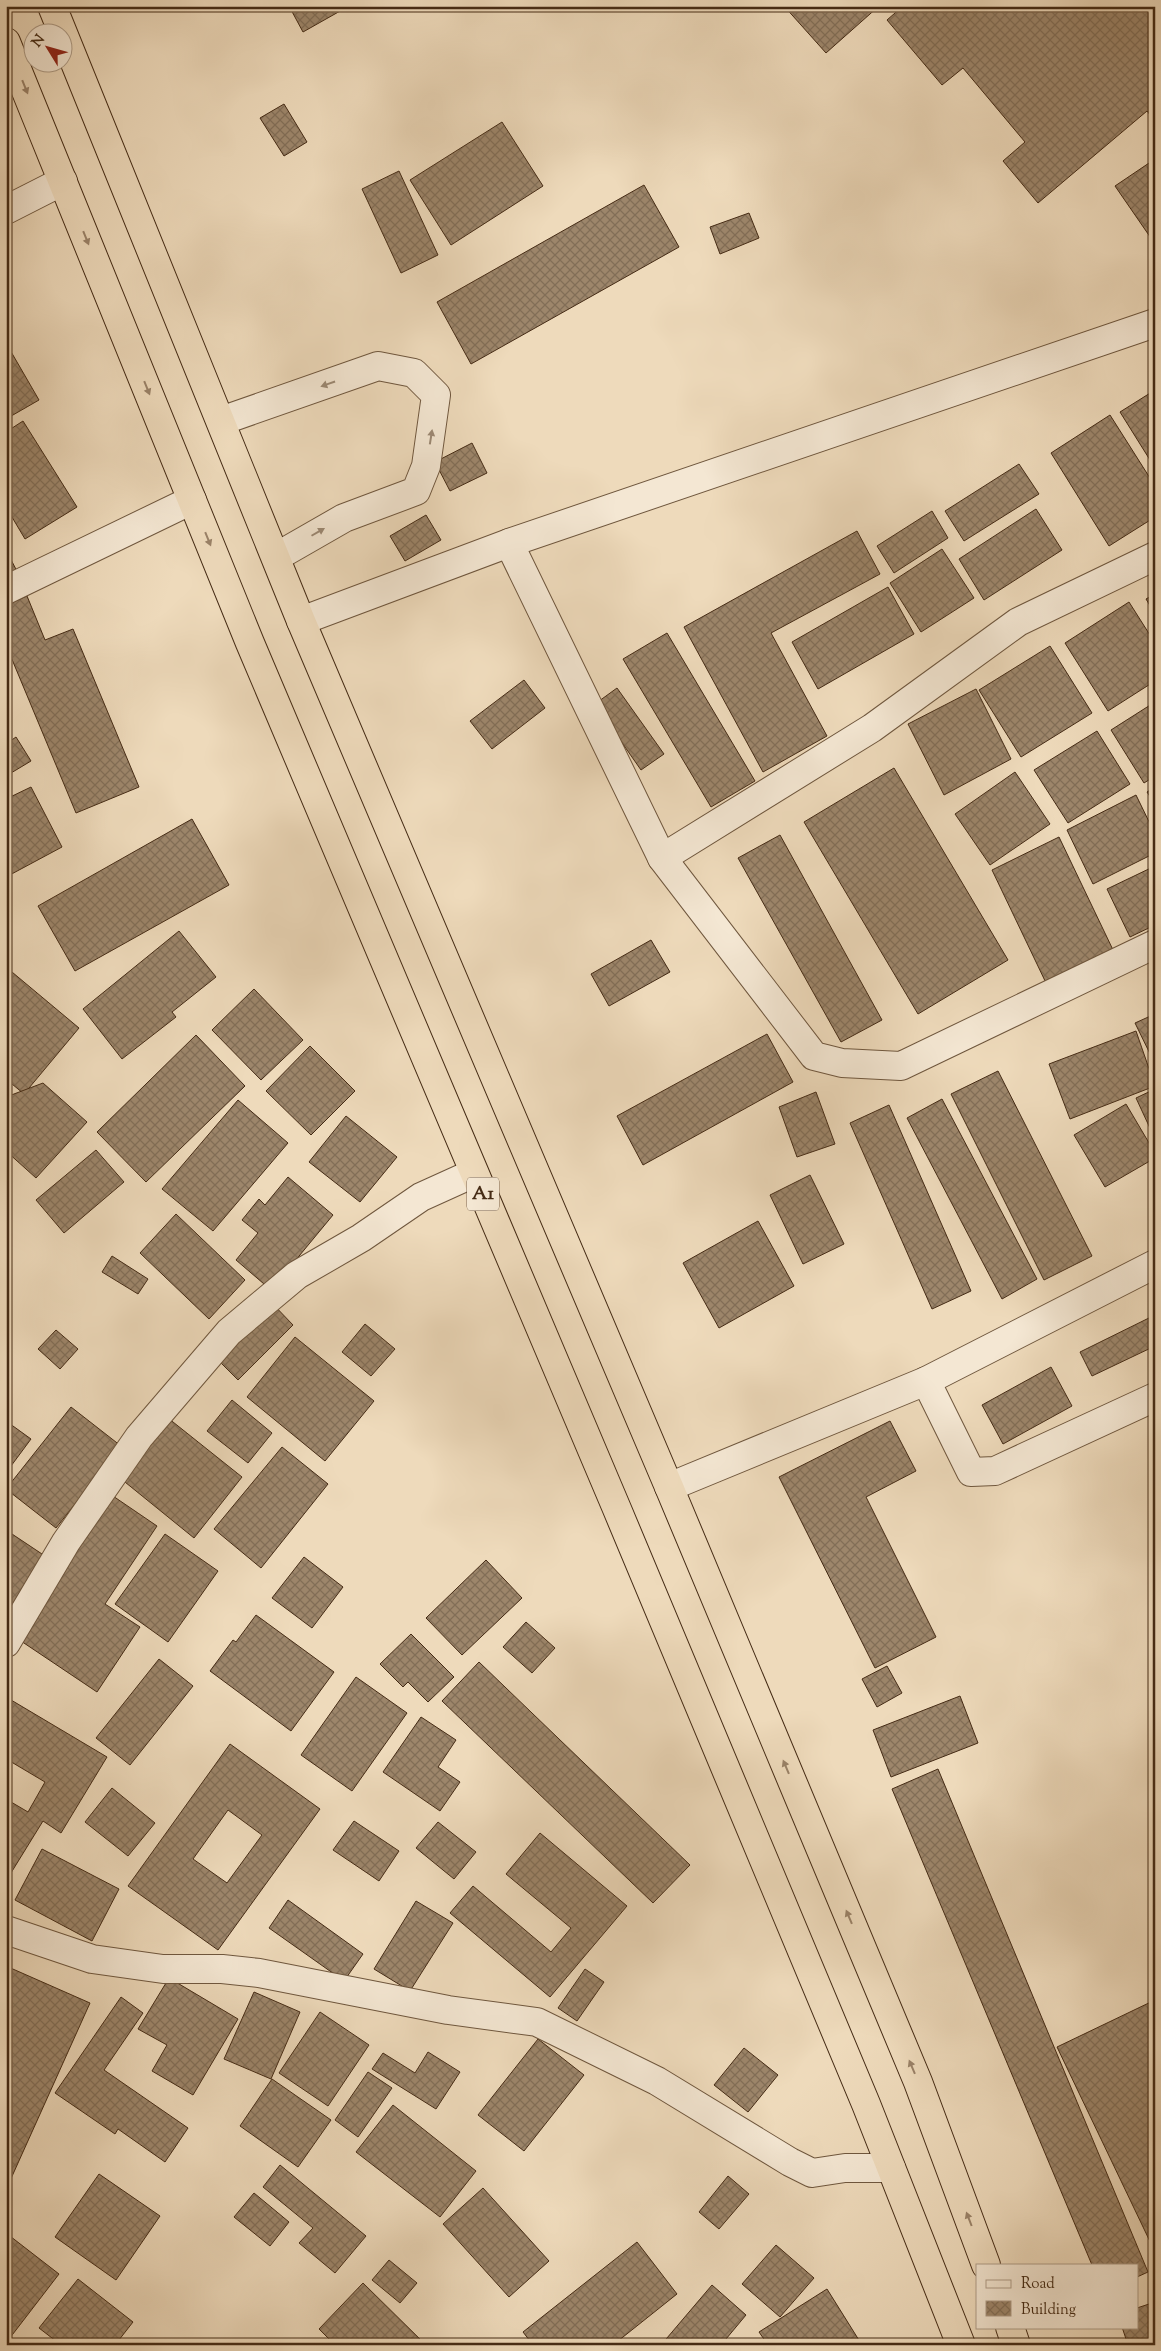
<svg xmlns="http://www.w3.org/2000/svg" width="1161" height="2351" viewBox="0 0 1161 2351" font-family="'Sorts Mill Goudy',serif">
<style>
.building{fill:url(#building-cross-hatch);stroke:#452b15;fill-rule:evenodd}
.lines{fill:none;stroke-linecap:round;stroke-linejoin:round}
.minor-casing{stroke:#6f573e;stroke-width:30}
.highway-casing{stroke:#452b15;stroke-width:30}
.minor{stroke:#f4e7d3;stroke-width:28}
.highway{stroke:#eedabb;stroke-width:28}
.oneway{fill:#9a8268}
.oneway2{fill:#9c8974}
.labels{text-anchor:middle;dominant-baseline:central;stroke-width:4;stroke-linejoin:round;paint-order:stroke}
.shield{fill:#f4e7d3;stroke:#7a634e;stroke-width:1}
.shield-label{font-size:19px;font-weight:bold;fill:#452b15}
</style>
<defs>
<pattern id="building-cross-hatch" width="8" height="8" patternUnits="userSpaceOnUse" patternTransform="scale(1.25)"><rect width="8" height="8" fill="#9d866b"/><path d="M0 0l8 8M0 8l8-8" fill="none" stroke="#826e57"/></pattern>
</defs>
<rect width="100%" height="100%" fill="#eedabb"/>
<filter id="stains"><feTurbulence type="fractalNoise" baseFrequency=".004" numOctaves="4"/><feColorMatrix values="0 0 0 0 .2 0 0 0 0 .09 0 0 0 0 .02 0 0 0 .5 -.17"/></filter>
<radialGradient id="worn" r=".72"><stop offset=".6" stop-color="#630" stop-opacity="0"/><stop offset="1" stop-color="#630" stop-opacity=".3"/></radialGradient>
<g class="building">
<path d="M289,6H349L303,32Z"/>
<path d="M784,6H879L826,53Z"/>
<path d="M903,6H1155V121L1147,111L1038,203L1003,161L1025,142L963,68L942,85L887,20Z"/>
<path d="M284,104L307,142L284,156L260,118Z"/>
<path d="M502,122L543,186L451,245L410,180Z"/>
<path d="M1155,159V244L1115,186Z"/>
<path d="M399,171L438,255L401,273L362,189Z"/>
<path d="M644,185L679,247L471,364L437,302Z"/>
<path d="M749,213L759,238L720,254L710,227Z"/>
<path d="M6,343L39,400L6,419Z"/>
<path d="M1155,390V468L1120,412Z"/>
<path d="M1110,415L1155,486V517L1109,546L1051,453Z"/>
<path d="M23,421L77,507L25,539L6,507V432Z"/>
<path d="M472,443L487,473L450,491L435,462Z"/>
<path d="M1019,464L1039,494L964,541L945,511Z"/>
<path d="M1036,509L1062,550L984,600L959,559Z"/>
<path d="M932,511L948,538L894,573L877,546Z"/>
<path d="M426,515L441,540L405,561L390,536Z"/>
<path d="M857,531L880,574L771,633L827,736L763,772L684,627Z"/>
<path d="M942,549L974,598L921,632L890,583Z"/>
<path d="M6,550L21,579L6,586Z"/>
<path d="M888,587L914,634L818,689L792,642Z"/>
<path d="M1155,594V614L1146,599Z"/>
<path d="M27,596L45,640L73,629L139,787L76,813L6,645V605Z"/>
<path d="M1129,602L1155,643V681L1108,711L1065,643Z"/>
<path d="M667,633L755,781L711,807L623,659Z"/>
<path d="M1050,646L1092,713L1021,757L979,690Z"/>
<path d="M524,680L545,708L492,749L470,721Z"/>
<path d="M617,688L664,754L641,770L595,704Z"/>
<path d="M976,689L1011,759L944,795L908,724Z"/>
<path d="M1155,702V776L1144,783L1111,730Z"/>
<path d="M1097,731L1130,784L1068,823L1034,770Z"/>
<path d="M16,737L31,761L6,776V744Z"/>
<path d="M894,768L1008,960L918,1014L804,822Z"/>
<path d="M1015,772L1050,824L990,865L955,814Z"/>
<path d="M31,787L62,847L6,877V799Z"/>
<path d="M1155,787V804L1147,792Z"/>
<path d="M1136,795L1155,834V853L1093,884L1067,830Z"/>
<path d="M192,819L229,885L75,971L38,906Z"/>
<path d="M780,835L882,1020L841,1042L738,858Z"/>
<path d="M1059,837L1114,952L1047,985L992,870Z"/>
<path d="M1155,866V925L1130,937L1107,889Z"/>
<path d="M179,931L216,977L172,1012L176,1017L122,1059L83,1009Z"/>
<path d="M651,940L670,972L609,1006L591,974Z"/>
<path d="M6,967L79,1028L24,1094L6,1079Z"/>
<path d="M254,989L303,1040L261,1080L212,1030Z"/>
<path d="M1155,1014V1064L1135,1023Z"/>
<path d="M1136,1031L1155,1086L1070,1119L1049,1064Z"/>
<path d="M767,1034L793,1082L643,1165L617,1116Z"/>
<path d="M196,1035L245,1086L146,1182L97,1132Z"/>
<path d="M310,1046L355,1091L311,1135L266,1091Z"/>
<path d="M998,1071L1092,1256L1044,1280L951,1094Z"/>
<path d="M43,1083L87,1122L36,1178L6,1151V1097Z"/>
<path d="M1155,1089V1139L1136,1098Z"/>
<path d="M816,1092L835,1144L797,1157L779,1107Z"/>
<path d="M942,1099L1037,1279L1002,1299L907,1118Z"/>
<path d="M238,1100L288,1143L213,1231L162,1189Z"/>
<path d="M1126,1104L1155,1153V1158L1105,1187L1074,1135Z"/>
<path d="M889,1105L971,1291L932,1309L850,1123Z"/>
<path d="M346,1116L397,1157L360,1202L309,1162Z"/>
<path d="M96,1150L124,1182L64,1233L36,1200Z"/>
<path d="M810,1175L844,1244L803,1264L770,1195Z"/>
<path d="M288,1177L333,1215L271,1290L236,1260L258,1233L242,1220L259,1199L265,1205Z"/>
<path d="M176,1214L245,1280L209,1319L140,1253Z"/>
<path d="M758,1221L794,1286L719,1328L683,1263Z"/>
<path d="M112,1256L148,1279L138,1294L102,1272Z"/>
<path d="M270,1301L293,1325L238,1380L214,1356Z"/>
<path d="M1155,1315V1346L1092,1376L1080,1352Z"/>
<path d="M365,1324L395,1349L371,1376L342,1352Z"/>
<path d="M56,1330L78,1349L60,1369L38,1349Z"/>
<path d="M295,1337L374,1401L325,1461L247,1397Z"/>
<path d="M1051,1367L1072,1406L1003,1444L982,1405Z"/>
<path d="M232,1400L272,1433L248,1463L207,1431Z"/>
<path d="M71,1407L121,1446L56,1528L6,1489Z"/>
<path d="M168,1418L242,1477L194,1538L120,1478Z"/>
<path d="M6,1421L31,1439L11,1466L6,1463Z"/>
<path d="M890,1421L916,1471L866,1497L936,1637L875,1668L779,1477Z"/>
<path d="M282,1447L328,1484L261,1568L214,1529Z"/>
<path d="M110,1494L157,1526L105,1604L140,1627L97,1692L15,1637Z"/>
<path d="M6,1530L48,1558L12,1610L6,1606Z"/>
<path d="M165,1534L218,1571L168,1642L115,1604Z"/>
<path d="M304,1557L343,1587L312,1628L272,1598Z"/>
<path d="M486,1560L522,1598L462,1655L426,1618Z"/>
<path d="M256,1615L334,1672L291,1731L210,1671L233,1640L236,1642Z"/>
<path d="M526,1622L555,1648L532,1673L503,1647Z"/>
<path d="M411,1634L454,1677L428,1702L408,1682L403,1687L380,1664Z"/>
<path d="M159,1659L193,1686L130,1765L96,1738Z"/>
<path d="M479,1662L690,1865L653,1903L442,1701Z"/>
<path d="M887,1666L902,1693L877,1707L862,1679Z"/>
<path d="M356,1677L407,1713L352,1791L301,1755Z"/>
<path d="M960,1696L978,1743L891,1777L873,1730Z"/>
<path d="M6,1697L107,1757L61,1833L43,1821L6,1881V1799L28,1812L45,1782L8,1760L6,1762Z"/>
<path d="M421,1717L456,1740L438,1767L460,1782L440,1811L383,1772Z"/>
<path d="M230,1744L320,1809L218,1950L128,1886ZM228,1810L262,1835L227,1883L193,1859Z"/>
<path d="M938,1769L1148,2272L1137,2277V2265H1092L892,1789Z"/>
<path d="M112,1788L155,1823L128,1856L85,1822Z"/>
<path d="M354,1821L399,1851L379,1881L333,1850Z"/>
<path d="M438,1822L476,1852L454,1879L416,1848Z"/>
<path d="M540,1833L627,1906L550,1997L450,1913L473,1886L551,1952L571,1928L506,1874Z"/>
<path d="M42,1849L119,1889L92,1941L15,1900Z"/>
<path d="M288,1900L363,1954L344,1981L269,1928Z"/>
<path d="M416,1901L453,1923L410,1991L374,1969Z"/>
<path d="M6,1966L90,2003L9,2183L6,2182Z"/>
<path d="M585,1969L604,1982L577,2021L558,2008Z"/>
<path d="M169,1978L238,2019L193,2095L152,2071L167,2045L138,2029Z"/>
<path d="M254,1992L300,2012L271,2079L224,2059Z"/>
<path d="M121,1997L143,2013L104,2070L188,2128L165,2162L118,2129L115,2134L55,2093Z"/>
<path d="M1155,2000V2252L1057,2047Z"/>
<path d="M320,2012L369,2045L328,2106L279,2073Z"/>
<path d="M538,2039L584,2075L524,2151L478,2115Z"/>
<path d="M744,2048L778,2075L748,2112L714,2085Z"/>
<path d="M428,2052L460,2072L436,2109L372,2069L383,2053L415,2073Z"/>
<path d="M368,2072L392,2088L358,2137L335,2120Z"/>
<path d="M272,2079L331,2120L298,2167L240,2126Z"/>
<path d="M393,2105L476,2171L440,2217L356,2152Z"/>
<path d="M280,2165L366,2236L335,2273L299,2243L313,2228L263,2187Z"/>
<path d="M99,2174L160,2216L116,2280L55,2237Z"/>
<path d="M728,2176L749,2194L719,2229L699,2212Z"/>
<path d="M483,2188L549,2261L509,2297L443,2224Z"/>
<path d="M254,2193L289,2222L270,2246L234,2217Z"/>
<path d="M6,2233L59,2274L6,2343Z"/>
<path d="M637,2242L677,2294L613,2345H533L523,2332Z"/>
<path d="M776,2245L814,2278L780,2317L742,2284Z"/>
<path d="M389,2260L417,2283L400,2303L372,2280Z"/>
<path d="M78,2279L133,2322L115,2345H61L39,2328Z"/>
<path d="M363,2283L426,2345H335L319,2329Z"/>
<path d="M712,2285L746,2315L721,2345H661Z"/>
<path d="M827,2289L862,2345H768L759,2332Z"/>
<path d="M1155,2302V2345H1128L1122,2327H1137V2308Z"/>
</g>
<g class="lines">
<g class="minor-casing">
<g id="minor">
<path d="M6,210L63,181"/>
<path d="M221,421L378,366L414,373L436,395L426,466L416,491L344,518L276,557"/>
<path d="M509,543L662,858L814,1056L842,1063L901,1066L1155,944"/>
<path d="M6,590L192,500"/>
<path d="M301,621L509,543L1155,323"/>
<path d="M662,858L872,728L1018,622L1155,556"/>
<path d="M926,1381L971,1472L995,1471L1155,1397"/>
<path d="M669,1487L926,1381L1155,1264"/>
<path d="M6,1643L66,1542L139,1437L229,1332L297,1275L361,1238L421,1197L474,1173"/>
<path d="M6,1930L92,1959L163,1969H222L259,1973L448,2010L537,2022L657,2081L790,2162L812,2173L845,2168H891"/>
</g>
</g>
<g class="highway-casing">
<g id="highway">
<path d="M52,6L301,621L669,1487L918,2082L986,2265"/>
<path d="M6,42L250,643L617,1509L866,2104L961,2345"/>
<path d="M1010,2327L1016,2345"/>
</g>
</g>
<use href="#minor" class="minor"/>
<use href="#highway" class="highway"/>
</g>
<defs><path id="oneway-solid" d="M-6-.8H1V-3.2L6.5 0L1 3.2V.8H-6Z" transform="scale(1.25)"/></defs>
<g class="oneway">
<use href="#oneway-solid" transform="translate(25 87) rotate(68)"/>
<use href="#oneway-solid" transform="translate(86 238) rotate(68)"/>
<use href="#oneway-solid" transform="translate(147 388) rotate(68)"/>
<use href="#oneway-solid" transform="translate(208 539) rotate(68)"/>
<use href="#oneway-solid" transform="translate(786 1767) rotate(-113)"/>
<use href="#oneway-solid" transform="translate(849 1917) rotate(-113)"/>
<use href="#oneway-solid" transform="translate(912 2067) rotate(-113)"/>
<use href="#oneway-solid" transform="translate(969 2219) rotate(-111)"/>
</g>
<g class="oneway2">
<use href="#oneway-solid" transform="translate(328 384) rotate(161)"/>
<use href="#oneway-solid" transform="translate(431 437) rotate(-81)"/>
<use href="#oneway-solid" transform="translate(318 532) rotate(-30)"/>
</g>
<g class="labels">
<rect class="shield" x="467" y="1177.5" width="32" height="33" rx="4"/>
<g class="shield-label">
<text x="483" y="1194">A1</text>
</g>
</g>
<rect width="1161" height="2351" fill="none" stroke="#eedabb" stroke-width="25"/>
<rect x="8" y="8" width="1146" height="2336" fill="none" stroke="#452b15" stroke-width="2.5"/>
<rect x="12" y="12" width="1136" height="2326" fill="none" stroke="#452b15"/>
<rect x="976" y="2264" width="162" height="65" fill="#f4e7d3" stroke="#ae9c87"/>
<rect x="986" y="2280" width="25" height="8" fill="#f4e7d3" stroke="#ae9c87"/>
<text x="1021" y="2288" font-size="15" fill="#452b15">Road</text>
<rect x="986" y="2301" width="25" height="15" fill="url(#building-cross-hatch)" stroke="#ae9c87"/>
<text x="1021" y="2314" font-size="15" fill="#452b15">Building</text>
<g transform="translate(48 48) rotate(307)"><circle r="24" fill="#f4e7d3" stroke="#ae9c87"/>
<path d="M0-4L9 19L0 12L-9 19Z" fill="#8f2418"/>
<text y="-8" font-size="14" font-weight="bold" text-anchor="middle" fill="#452b15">N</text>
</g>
<rect width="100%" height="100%" filter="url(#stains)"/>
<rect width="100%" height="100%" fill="url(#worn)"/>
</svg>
